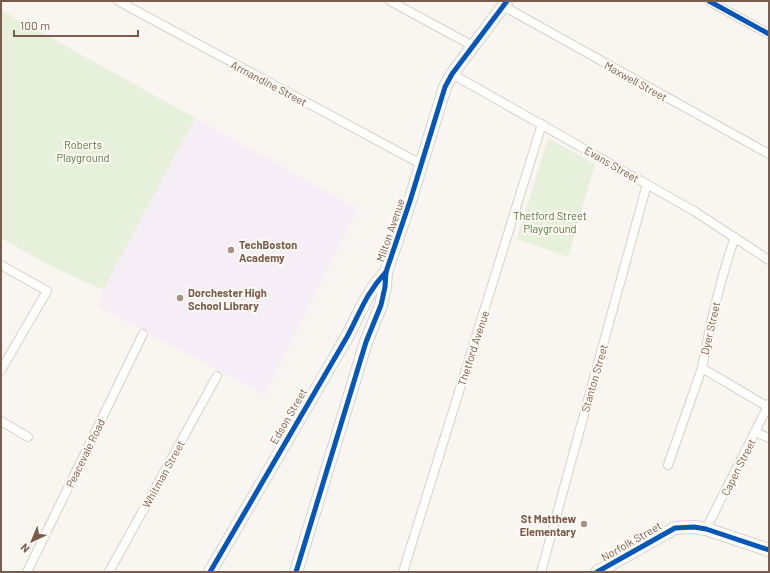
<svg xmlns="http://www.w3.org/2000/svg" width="770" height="573" viewBox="0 0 770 573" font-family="Barlow,sans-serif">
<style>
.education{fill:#f6eef6}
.green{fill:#e7f0db}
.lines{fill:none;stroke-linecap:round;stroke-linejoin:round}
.street-casing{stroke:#d7d1cb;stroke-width:10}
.secondary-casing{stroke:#d9d2cb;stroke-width:14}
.street{stroke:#fefefd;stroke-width:8}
.secondary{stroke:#fefefd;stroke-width:12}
.cycleway-casing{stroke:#fffaf3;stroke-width:8}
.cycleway{stroke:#0057b8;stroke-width:5}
.poi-dot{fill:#a69286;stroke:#fffaf3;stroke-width:1.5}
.labels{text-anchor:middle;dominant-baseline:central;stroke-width:4;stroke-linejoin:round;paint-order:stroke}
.street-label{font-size:11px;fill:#7a5c4d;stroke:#fffaf3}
.park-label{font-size:11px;fill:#537a41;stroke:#fffaf3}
.poi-label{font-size:11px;font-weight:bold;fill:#7a5c4d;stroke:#fffaf3;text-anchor:start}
</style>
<rect width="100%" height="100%" fill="#f9f5f0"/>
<path class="education" d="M195,118L358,209L265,395L99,307L103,290Z"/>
<g class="green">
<path d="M1,10L195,118L103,290L49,265L1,238Z"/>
<path d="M548,138L595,164L568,257L517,239Z"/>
</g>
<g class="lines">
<g class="street-casing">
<g id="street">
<path d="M118,1L421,164"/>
<path d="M390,1L473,46"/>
<path d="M709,1L769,34"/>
<path d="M503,6L769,154"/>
<path d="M452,74L694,211L769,260"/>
<path d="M735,237C720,280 710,324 702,368L768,407"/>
<path d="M1,265L47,291L1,370"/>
<path d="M1,421L28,437"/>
<path d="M755,432L769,438"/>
<path d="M668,465L702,368"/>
<path d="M706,529L769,404"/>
<path d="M27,572L143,334"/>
<path d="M109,572L217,376"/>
<path d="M403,572L542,124"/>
<path d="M541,572L647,184"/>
</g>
</g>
<g class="secondary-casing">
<g id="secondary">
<path d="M210,572L347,337C360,313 366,293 386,272"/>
<path d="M296,572L366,342L381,305L385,287L386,272L410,201L445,87L452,74L507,1"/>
<path d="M597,572L675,528L694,527L706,529L769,550"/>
</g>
</g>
<use href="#street" class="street"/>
<use href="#secondary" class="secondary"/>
<g class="cycleway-casing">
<g id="cycleway">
<path d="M709,1L769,34"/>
<path d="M210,572L347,337C360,313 366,293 386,272"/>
<path d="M296,572L366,342L381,305L385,287L386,272L410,201L445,87L452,74L507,1"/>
<path d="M597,572L675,528L694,527L706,529L769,550"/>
</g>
</g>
<use href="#cycleway" class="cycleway"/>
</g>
<g class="poi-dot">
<circle cx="231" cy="250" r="4"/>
<circle cx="180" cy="298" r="4"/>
<circle cx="584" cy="524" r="4"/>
</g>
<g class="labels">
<g class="street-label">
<text transform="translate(636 81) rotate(29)">Maxwell Street</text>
<text transform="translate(269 83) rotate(28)">Armandine Street</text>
<text transform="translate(612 164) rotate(30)">Evans Street</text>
<text transform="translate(390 230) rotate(-71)">Milton Avenue</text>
<text transform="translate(710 328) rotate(-77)">Dyer Street</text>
<text transform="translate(473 348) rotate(-72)">Thetford Avenue</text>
<text transform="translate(594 378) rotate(-74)">Stanton Street</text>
<text transform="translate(288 416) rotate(-60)">Edson Street</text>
<text transform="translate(85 453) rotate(-64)">Peacevale Road</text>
<text transform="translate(738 467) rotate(-63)">Capen Street</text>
<text transform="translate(163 474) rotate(-61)">Whitman Street</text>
<text transform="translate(631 541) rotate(-30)">Norfolk Street</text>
</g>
<g class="park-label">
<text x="83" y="144">Roberts<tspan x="83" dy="13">Playground</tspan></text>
<text x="550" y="215">Thetford Street<tspan x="550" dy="13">Playground</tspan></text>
</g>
<g class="poi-label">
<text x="239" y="244">TechBoston<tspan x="239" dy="13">Academy</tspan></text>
<text x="188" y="292">Dorchester High<tspan x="188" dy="13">School Library</tspan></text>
<text x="576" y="518" text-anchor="end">St Matthew<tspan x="576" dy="13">Elementary</tspan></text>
</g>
</g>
<rect width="770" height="573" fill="none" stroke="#7a5c4d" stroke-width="4"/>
<g transform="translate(32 541) rotate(224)" stroke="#fffaf3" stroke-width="3" paint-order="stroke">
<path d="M0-3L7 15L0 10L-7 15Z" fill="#7a5c4d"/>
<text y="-6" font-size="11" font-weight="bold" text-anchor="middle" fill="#7a5c4d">N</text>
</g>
<path d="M14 30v6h124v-6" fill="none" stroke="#7a5c4d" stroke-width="2"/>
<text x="20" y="30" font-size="12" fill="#7a5c4d" stroke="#fffaf3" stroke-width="3" paint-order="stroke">100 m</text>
</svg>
